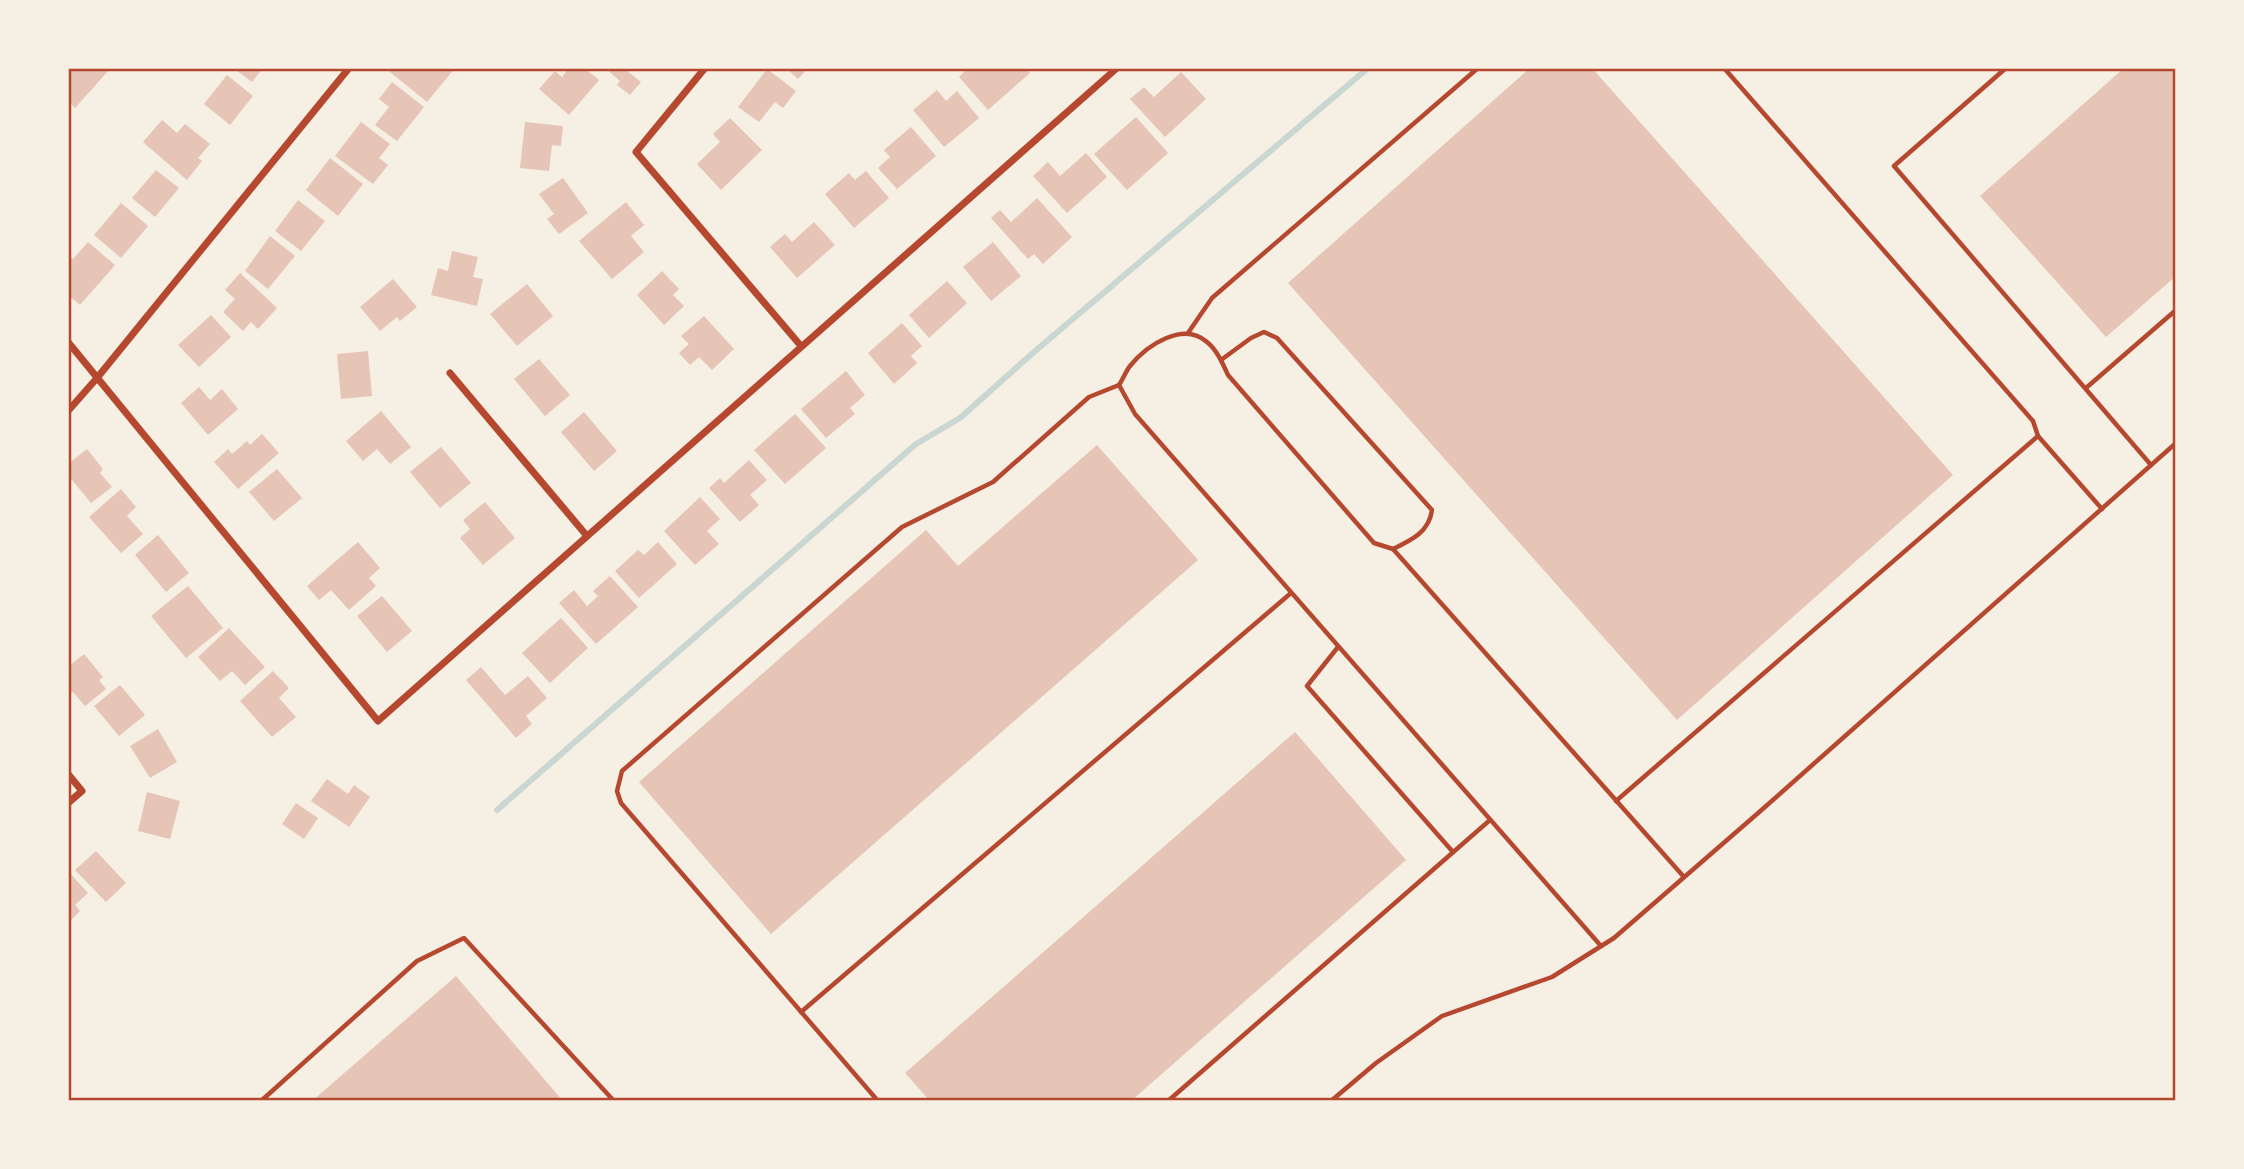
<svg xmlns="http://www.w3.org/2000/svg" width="2244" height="1169" viewBox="0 0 2244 1169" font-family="'IBM Plex Sans',sans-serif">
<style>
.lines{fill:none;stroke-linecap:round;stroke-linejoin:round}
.stream{stroke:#c9d6d2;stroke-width:6}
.building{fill:#e6c5b7}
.service{stroke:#b5482f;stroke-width:4.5}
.minor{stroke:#b5482f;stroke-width:7}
.neatline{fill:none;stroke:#b5482f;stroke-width:2.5}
</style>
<rect width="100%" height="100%" fill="#f6efe4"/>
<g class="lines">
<path class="stream" d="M497,810L916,444L960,418L1034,352L1368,68"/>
</g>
<g class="building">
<path d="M71,68L109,70L75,108L68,101V72Z"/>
<path d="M233,68H263L252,82Z"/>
<path d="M385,68L408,69L455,68L427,102Z"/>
<path d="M569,68H584L599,80L569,115L539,89L555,71L562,77Z"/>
<path d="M605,68H628L626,70L641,82L630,95L617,85L620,81Z"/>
<path d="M786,68H808L798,79Z"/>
<path d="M968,68H1026L1030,73L988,110L959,77Z"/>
<path d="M1530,68H1592L1953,475L1677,720L1288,283Z"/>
<path d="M2124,68H2176V276L2106,337L1980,196Z"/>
<path d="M767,69L796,91L783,108L775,102L759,122L738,107Z"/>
<path d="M1181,72L1206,99L1165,137L1130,99L1144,87L1154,97Z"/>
<path d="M227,75L253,96L230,125L204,104Z"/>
<path d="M392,82L424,107L397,141L375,125L389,107L379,99Z"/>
<path d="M937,90L946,101L957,91L979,118L944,147L913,110Z"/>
<path d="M1136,117L1168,153L1127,190L1094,154Z"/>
<path d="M730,118L762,150L721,190L697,164L720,142L713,134Z"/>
<path d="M162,120L177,133L185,124L210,144L198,158L202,161L187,180L143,142Z"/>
<path d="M361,122L390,144L379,158L388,165L373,184L335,156Z"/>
<path d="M525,122L563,126L561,146L552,145L549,171L520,168Z"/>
<path d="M911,127L936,156L897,189L878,168L890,157L884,150Z"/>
<path d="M1086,153L1107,177L1067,213L1033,176L1048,162L1060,176Z"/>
<path d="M330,158L363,184L338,216L306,190Z"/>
<path d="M156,170L179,188L155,217L132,198Z"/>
<path d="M866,171L889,198L854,228L825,194L849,173L855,180Z"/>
<path d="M563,178L588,213L559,234L547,219L554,214L539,194Z"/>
<path d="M1037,198L1072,237L1043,264L1034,254L1028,259L991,218L1000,210L1011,222Z"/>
<path d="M298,200L325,221L301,251L275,231Z"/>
<path d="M626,202L644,225L631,236L644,252L612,279L579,241Z"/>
<path d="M121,203L148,226L121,258L94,235Z"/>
<path d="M814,222L835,245L797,278L770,247L785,234L792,242Z"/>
<path d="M270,236L295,256L268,289L245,271Z"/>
<path d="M88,242L115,265L80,305L68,295V254L73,259Z"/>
<path d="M993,242L1021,276L991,301L963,267Z"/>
<path d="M452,251L478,257L473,277L483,279L477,306L431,295L438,268L448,271Z"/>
<path d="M662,271L679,289L673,295L684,306L664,325L637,295Z"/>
<path d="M240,273L277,308L258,329L251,322L243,331L223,312L235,299L225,290Z"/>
<path d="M393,279L417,307L400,321L397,317L380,331L360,307Z"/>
<path d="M947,281L967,303L929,338L909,315Z"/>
<path d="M527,284L553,316L517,346L490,314Z"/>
<path d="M211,315L231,337L199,367L178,345Z"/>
<path d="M704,316L734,349L712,370L699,357L690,365L679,353L689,344L681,336Z"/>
<path d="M902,323L922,346L911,356L917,363L894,384L868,353Z"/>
<path d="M368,351L372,396L341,399L337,354Z"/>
<path d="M539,359L570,395L545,416L514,379Z"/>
<path d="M846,371L865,395L850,408L855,414L826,438L801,409Z"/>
<path d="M199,387L210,400L222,389L238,409L208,435L181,403Z"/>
<path d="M381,411L411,447L390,464L377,449L363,461L346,441Z"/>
<path d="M584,412L617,451L594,471L561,432Z"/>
<path d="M795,414L826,448L785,484L754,450Z"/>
<path d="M262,434L279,453L238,489L214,462L228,449L232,454L247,441L250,445Z"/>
<path d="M1097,445L1198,560L771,934L639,782L926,530L958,566Z"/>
<path d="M441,447L471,483L440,508L410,472Z"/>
<path d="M87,449L103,469L100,473L112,487L91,503L68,475V464Z"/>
<path d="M749,460L767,480L750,495L759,505L740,522L709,488L720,478L724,483Z"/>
<path d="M277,469L302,498L274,521L249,492Z"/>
<path d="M121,489L136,507L127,516L143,534L121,553L89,517Z"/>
<path d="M700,497L720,519L707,531L719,544L695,565L664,531Z"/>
<path d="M485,502L515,538L483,565L460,538L470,529L463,520Z"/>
<path d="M158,535L189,573L166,592L135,555Z"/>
<path d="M358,542L380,568L369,578L376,586L349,610L331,590L319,600L307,586Z"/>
<path d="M658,542L677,564L639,598L615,571L638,550L644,555Z"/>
<path d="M610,576L638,607L596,644L559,603L574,590L587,606L598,596L593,591Z"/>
<path d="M188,586L223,628L186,658L151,616Z"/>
<path d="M382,596L412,631L387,652L357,616Z"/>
<path d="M561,618L588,648L550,683L522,653Z"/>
<path d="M229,628L265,667L245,685L232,671L220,681L198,657Z"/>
<path d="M84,654L103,677L99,680L106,689L85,706L73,692L68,695V667Z"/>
<path d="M481,667L505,695L528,676L547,698L526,716L532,724L516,738L466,680Z"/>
<path d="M273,671L289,688L279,698L296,717L272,737L240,701Z"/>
<path d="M120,685L145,715L119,736L94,706Z"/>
<path d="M158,729L177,762L150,778L130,746Z"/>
<path d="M1295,732L1406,860L1131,1101H930L905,1073Z"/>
<path d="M327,779L348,794L354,785L370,797L349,827L311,801Z"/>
<path d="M147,792L180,801L170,839L138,831Z"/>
<path d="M296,803L318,818L304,839L282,824Z"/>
<path d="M96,851L126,883L106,902L75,870Z"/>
<path d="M68,871L88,893L75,905L80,911L71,920L68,917Z"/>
<path d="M456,976L563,1101H312Z"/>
</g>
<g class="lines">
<g class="service">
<path d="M1724,68L2033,421L2038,436"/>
<path d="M2006,68L1894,166L2151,465"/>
<path d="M1188,333L1212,298L1478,68"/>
<path d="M1221,360L1251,338L1264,332L1277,338L1432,510C1429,532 1412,540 1393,549L1374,543L1228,375C1223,364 1217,350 1207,342C1183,321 1147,345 1130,366C1126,371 1123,379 1119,385L1135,414L1601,946"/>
<path d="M2086,388L2176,310"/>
<path d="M1393,549L1684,877"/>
<path d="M1338,647L1307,686L1453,852"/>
<path d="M1616,801L2038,436L2102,509"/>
<path d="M801,1012L1291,593"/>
<path d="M261,1101L417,961L464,938L614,1101"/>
<path d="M878,1101L621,803L617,791L622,771L902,527L993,482L1089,397L1119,385"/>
<path d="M1168,1101L1490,820"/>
<path d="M1331,1101L1376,1063L1442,1016L1552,977L1614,938L1757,814L2176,443"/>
</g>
<g class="minor">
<path d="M705,68L636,152L801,346"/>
<path d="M68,342L378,721L1117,68"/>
<path d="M450,373L587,536"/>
<path d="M68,411L97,378L349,68"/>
<path d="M68,774L82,791L68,803"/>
</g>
</g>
<rect width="2244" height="1169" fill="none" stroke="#f6efe4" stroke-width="140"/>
<rect x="70" y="70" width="2104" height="1029" class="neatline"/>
</svg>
